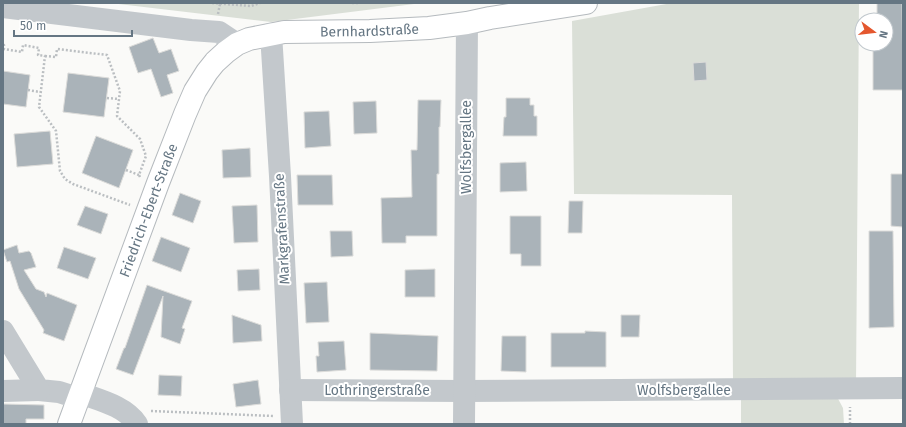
<svg xmlns="http://www.w3.org/2000/svg" width="906" height="427" viewBox="0 0 906 427" font-family="'Fira Sans',sans-serif">
<style>
.green{fill:#dadfd7}
.building{fill:#aab3b9;stroke:#dcdcda}
.lines{fill:none;stroke-linecap:round;stroke-linejoin:round}
.major-casing{stroke:#b5babe;stroke-width:24}
.path{stroke:#bbbfc2;stroke-width:2.5;stroke-dasharray:2 2;stroke-linecap:butt}
.minor{stroke:#c3c8cc;stroke-width:22}
.major{stroke:#fff;stroke-width:22}
.labels{text-anchor:middle;dominant-baseline:central;stroke-width:4;stroke-linejoin:round;paint-order:stroke}
.street-label{font-size:14px;fill:#657683;stroke:#fff}
</style>
<rect width="100%" height="100%" fill="#fafaf8"/>
<g class="green">
<path d="M110,3H422L271,22Z"/>
<path d="M672,3H859L856,384H733L732,195L574,194L572,21Z"/>
<path d="M836,395L843,408L844,424H741V396Z"/>
</g>
<g class="building">
<path d="M877,3H902L903,90H873V44H886V20H877Z"/>
<path d="M153,38L159,53L171,49L179,71L167,75L173,93L161,97L151,69L138,73L129,47Z"/>
<path d="M706,62L707,80L694,81L693,63Z"/>
<path d="M3,71L30,75L26,107L3,104Z"/>
<path d="M68,73L109,78L104,117L63,112Z"/>
<path d="M506,98H530V105H534V116H537V136H503L504,117H506Z"/>
<path d="M418,100H441L440,127H439V174H437V236H406V243H382L381,198L412,197L411,150H417Z"/>
<path d="M376,101L377,133L354,134L353,102Z"/>
<path d="M329,111L331,146L305,148L304,112Z"/>
<path d="M50,131L53,164L17,167L14,134Z"/>
<path d="M96,136L133,150L119,188L82,173Z"/>
<path d="M250,148L251,177L223,178L222,150Z"/>
<path d="M526,162L527,191L500,192V163Z"/>
<path d="M891,174H903V227L891,226Z"/>
<path d="M297,175H332L333,205H298Z"/>
<path d="M180,193L201,201L193,223L172,215Z"/>
<path d="M569,201H583L582,233H568Z"/>
<path d="M257,205L258,242L234,243L232,206Z"/>
<path d="M85,206L108,214L101,234L77,225Z"/>
<path d="M510,216H541V266H521V254H510Z"/>
<path d="M330,231H352L353,256L331,257Z"/>
<path d="M869,231H893L894,327L869,328Z"/>
<path d="M161,237L190,248L181,272L152,261Z"/>
<path d="M17,245L19,253L29,251L31,253L36,267L24,270L36,289L44,292L46,297L47,293L77,305L64,341L43,333L44,330L19,289L10,261L7,262L3,250Z"/>
<path d="M64,247L96,258L88,279L57,268Z"/>
<path d="M259,269L260,290L238,291L237,270Z"/>
<path d="M435,269V297H405V270Z"/>
<path d="M327,282L329,322L306,323L304,283Z"/>
<path d="M147,285L192,301L182,328L185,329L180,344L161,337L163,296L133,375L116,369L124,348H125Z"/>
<path d="M232,315L261,325L262,341L233,343Z"/>
<path d="M621,315H640L639,337H621Z"/>
<path d="M585,331L606,332V367H551V333H585Z"/>
<path d="M370,333L438,336L437,371L370,370Z"/>
<path d="M502,336H526V372L501,371Z"/>
<path d="M344,341L346,370L317,372L316,356H319L318,342Z"/>
<path d="M159,375L182,376L181,396L158,395Z"/>
<path d="M258,380L261,404L236,407L233,384Z"/>
<path d="M3,404L44,405V419H26V424H3Z"/>
</g>
<g class="lines">
<g class="major-casing">
<g id="major">
<path id="s1" d="M69,424L158,183L185,114L195,91L207,72L215,62L226,52L237,44L249,39L284,32L370,31L429,28L467,23L490,18L586,3"/>
</g>
</g>
<g class="path">
<path d="M212,3L251,6L260,3"/>
<path d="M352,3H360"/>
<path d="M218,14L220,4"/>
<path d="M3,45H4V49L22,52L23,45L39,48L38,55L45,56L39,107L56,131L60,171L65,179L73,184L130,205"/>
<path d="M45,56L56,57L57,49L107,55L120,91L117,116L140,139L146,156L139,175L140,177"/>
<path d="M28,90L40,92"/>
<path d="M107,98L119,99"/>
<path d="M126,170L139,175"/>
<path d="M151,411L274,416"/>
<path d="M850,424V407"/>
</g>
<g class="minor">
<path d="M3,7L191,30L219,32L237,44"/>
<path d="M271,34L280,176L292,424"/>
<path d="M3,331L39,390L59,392L78,398"/>
<path d="M290,390L464,391L903,388"/>
<path d="M3,391L39,390"/>
<path d="M80,393C99,400 125,406 137,424"/>
<path d="M464,424L467,23"/>
</g>
<use href="#major" class="major"/>
</g>
<g class="labels">
<g class="street-label">
<text stroke="none"><textPath href="#s1" startOffset="554">Bernhardstraße</textPath></text>
<text transform="translate(466 147) rotate(-90)">Wolfsbergallee</text>
<text stroke="none"><textPath href="#s1" startOffset="228">Friedrich-Ebert-Straße</textPath></text>
<text transform="translate(282 229) rotate(-93)">Markgrafenstraße</text>
<text x="377" y="390">Lothringerstraße</text>
<text x="684" y="390">Wolfsbergallee</text>
</g>
</g>
<rect width="906" height="427" fill="none" stroke="#657683" stroke-width="8"/>
<g transform="translate(874 32) rotate(105)"><circle r="19" fill="#ffffff" stroke="#c1c8cd"/>
<path d="M0-3L7 15L0 10L-7 15Z" fill="#e4572e"/>
<text y="-6" font-size="11" font-weight="bold" text-anchor="middle" fill="#657683">N</text>
</g>
<path d="M14 30v6h118v-6" fill="none" stroke="#657683" stroke-width="2"/>
<text x="20" y="30" font-size="12" fill="#657683" stroke="#ffffff" stroke-width="3" paint-order="stroke">50 m</text>
</svg>
